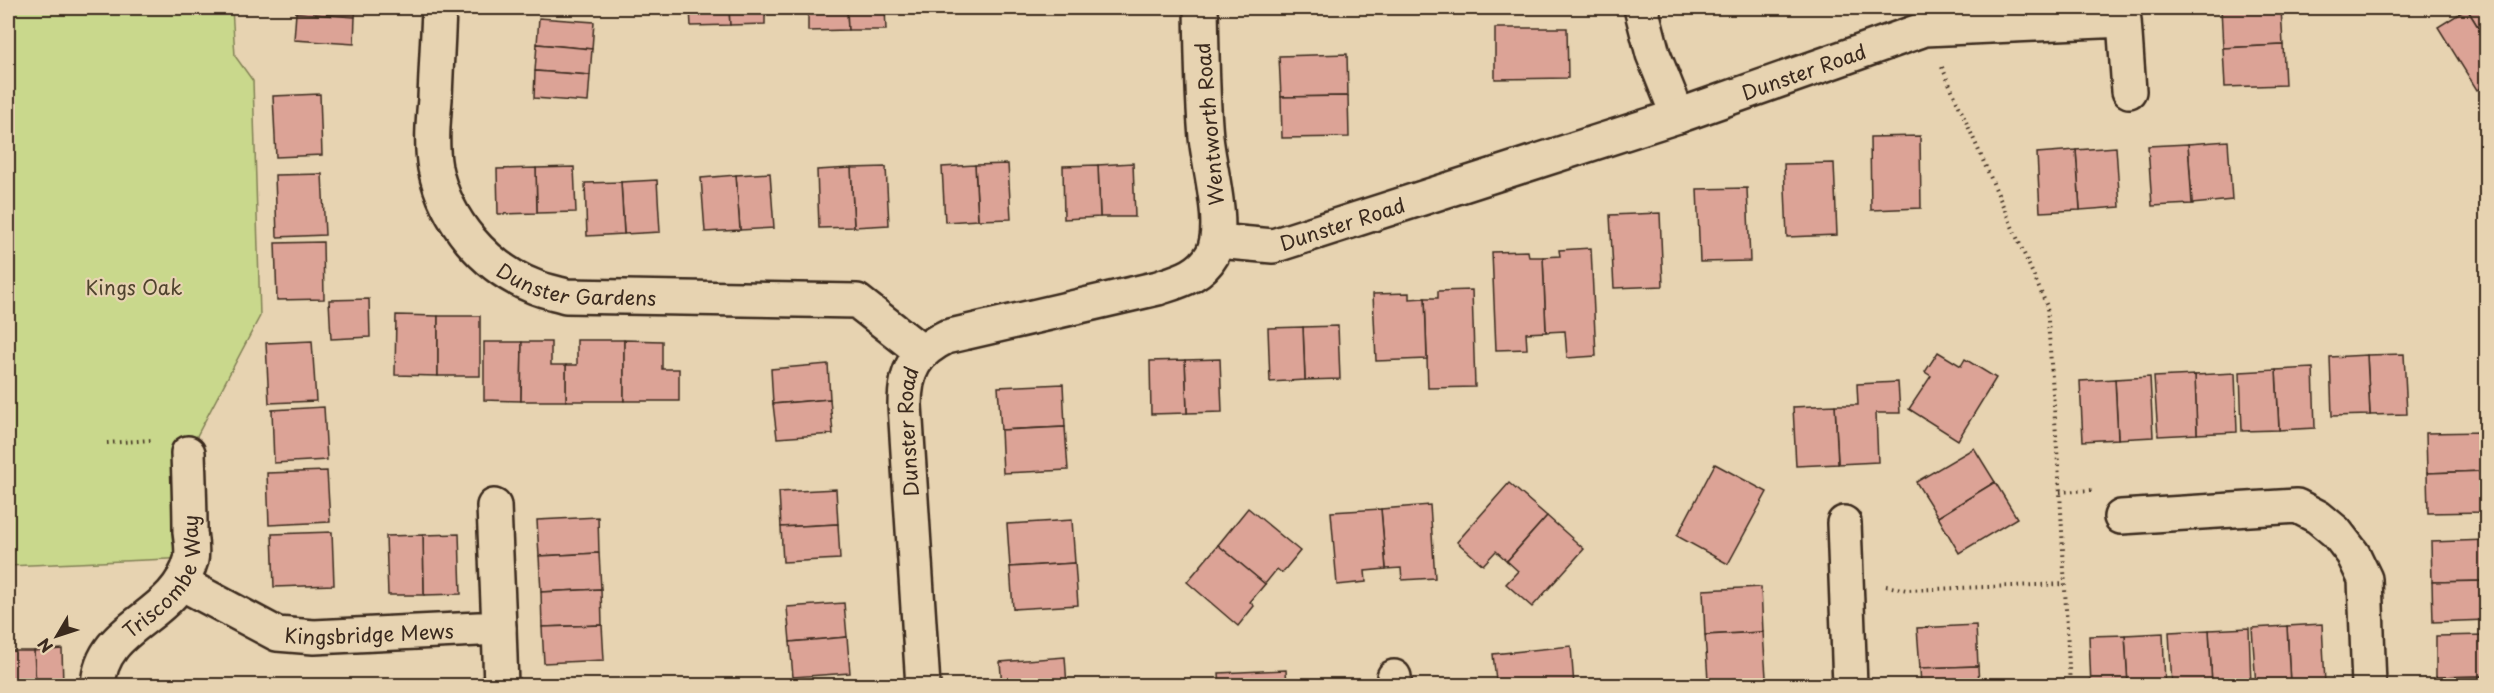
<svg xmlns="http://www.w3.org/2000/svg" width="2494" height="693" viewBox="0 0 2494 693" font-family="'Playpen Sans',sans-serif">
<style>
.green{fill:#c9d88c;stroke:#828155;stroke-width:1.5}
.building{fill:#dca396;stroke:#3b2a1e;stroke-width:1.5}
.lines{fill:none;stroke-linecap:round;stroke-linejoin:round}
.minor-casing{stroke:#3b2a1e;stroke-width:38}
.path{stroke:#3b2a1e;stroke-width:4;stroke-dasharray:1.5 4.5;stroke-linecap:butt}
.minor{stroke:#e7d3b1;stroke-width:33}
.labels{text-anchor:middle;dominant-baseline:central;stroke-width:4.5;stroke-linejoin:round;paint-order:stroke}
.street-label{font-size:20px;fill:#3b2a1e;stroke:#e7d3b1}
.park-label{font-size:20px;fill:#50442e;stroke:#e7d3b1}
</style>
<rect width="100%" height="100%" fill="#e7d3b1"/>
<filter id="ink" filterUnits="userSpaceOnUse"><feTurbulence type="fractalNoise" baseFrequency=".0167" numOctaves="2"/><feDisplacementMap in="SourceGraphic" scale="12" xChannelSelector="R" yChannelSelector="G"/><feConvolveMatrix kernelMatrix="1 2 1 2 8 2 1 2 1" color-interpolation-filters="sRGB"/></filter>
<g filter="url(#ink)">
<path class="green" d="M8,8H232L235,56L253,81L260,316L188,453L191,558L8,566Z"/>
<g class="building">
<path d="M296,8H356L355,17L296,13Z"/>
<path d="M690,8H729L730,25L691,26Z"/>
<path d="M729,8H765V24L730,25Z"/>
<path d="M808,8H847L848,30L808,31Z"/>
<path d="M847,8H885L886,30H848Z"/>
<path d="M932,8H969V11L932,12Z"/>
<path d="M969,8H1005L1006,10L969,11Z"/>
<path d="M2221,8H2281L2283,45L2223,48Z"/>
<path d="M2470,8H2486V40L2467,9Z"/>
<path d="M2467,9L2486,40V84L2477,90L2438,27Z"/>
<path d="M296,13L355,17L354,44L294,40Z"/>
<path d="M539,18L594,22L592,49L537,44Z"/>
<path d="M1495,28H1567L1568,78L1495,79Z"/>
<path d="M537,44L592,49L590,75L535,71Z"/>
<path d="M2283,45L2285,85L2225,87L2223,48Z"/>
<path d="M1347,54L1348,96L1281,97L1279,56Z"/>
<path d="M535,71L590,75L588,102L534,98Z"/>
<path d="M320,94L322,155L276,157L273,96Z"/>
<path d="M1348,96L1349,137L1282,138L1281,97Z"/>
<path d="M1920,136L1921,208L1871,210L1870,137Z"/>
<path d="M2228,141L2232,200L2192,204L2188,144Z"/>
<path d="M2188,144L2192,204L2152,206L2148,146Z"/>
<path d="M2116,147L2120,207L2080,210L2076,150Z"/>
<path d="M2076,150L2080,210L2040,212L2037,153Z"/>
<path d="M1133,163L1135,217H1100L1098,165Z"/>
<path d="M1834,163L1837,235L1787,237L1784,164Z"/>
<path d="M1008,164L1011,219L978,220L975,165Z"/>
<path d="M975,165L978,220L945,222L942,167Z"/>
<path d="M1098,165L1100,217L1064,219L1063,166Z"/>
<path d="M574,167L576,212L537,213L536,168Z"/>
<path d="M886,167L889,225L854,227L851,168Z"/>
<path d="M536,168L537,213L498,214L497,169Z"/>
<path d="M851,168L854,227L819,228L817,170Z"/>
<path d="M770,173L774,228L740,230L736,175Z"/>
<path d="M322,174L325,235L277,237L275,175Z"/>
<path d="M736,175L740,230L705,232L701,178Z"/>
<path d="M657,180L660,232L624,234L621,182Z"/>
<path d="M621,182L624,234L587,236L585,183Z"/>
<path d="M1747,188L1750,261L1700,262L1697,189Z"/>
<path d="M1660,213L1663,286L1614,288L1610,215Z"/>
<path d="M323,242L324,299L277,300L275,243Z"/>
<path d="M1591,248L1596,356L1567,358L1565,331L1546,332L1543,257L1560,256L1559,250Z"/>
<path d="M1528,251L1529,257H1543L1546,332L1526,333L1527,349L1496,350L1492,252Z"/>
<path d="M1472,290L1475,387L1428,388L1425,298H1438V291Z"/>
<path d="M1409,293V299L1425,298L1427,359L1376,361L1373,294Z"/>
<path d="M369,299L370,337L331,339L329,300Z"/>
<path d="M396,315L438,316V376L395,375Z"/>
<rect x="438" y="316" width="42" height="60"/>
<path d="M1338,326L1340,379L1305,380L1303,327Z"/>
<path d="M1303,327L1305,380L1270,382L1268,328Z"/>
<path d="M577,340H624V401H566V365H577Z"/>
<path d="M624,340L662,341V369H679V401H624Z"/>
<path d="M312,341L316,401L269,403L266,343Z"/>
<path d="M484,342H522L521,401L484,400Z"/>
<path d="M522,342H551V365H566V401H521Z"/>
<path d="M1938,352L1961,366L1965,359L1996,378L1958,440L1909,409L1931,376L1925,372Z"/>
<path d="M2404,354L2407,414L2370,415L2367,355Z"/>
<path d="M2367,355L2370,415L2332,416L2330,357Z"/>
<path d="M1220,359L1222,412L1187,413L1185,360Z"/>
<path d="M1185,360L1187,413L1151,414L1150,361Z"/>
<path d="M828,364L830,399L773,404L771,369Z"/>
<path d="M2313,368L2315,428L2279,430L2276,370Z"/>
<path d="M2276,370L2279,430L2242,431L2240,372Z"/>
<path d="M2235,373L2237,432L2197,434L2195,375Z"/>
<path d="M2195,375L2197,434L2158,436L2154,377Z"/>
<path d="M2150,377L2153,437L2118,439L2115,379Z"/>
<path d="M2115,379L2118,439L2083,441L2080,381Z"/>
<path d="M1898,382L1900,413H1876L1878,462L1838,464L1835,405H1858L1857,384Z"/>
<path d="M1063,384L1065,427L1001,430L998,387Z"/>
<path d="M830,399L833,434L777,438L773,404Z"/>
<path d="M1835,405L1838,464L1796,466L1793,407Z"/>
<path d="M324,407L327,460L274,463L272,410Z"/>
<path d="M1065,427L1068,470L1003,473L1001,430Z"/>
<path d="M2486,432V471L2427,473L2426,433Z"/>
<path d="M1974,448L1995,482L1938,517L1916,482Z"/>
<path d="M1715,464L1767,492L1728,564L1677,536Z"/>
<path d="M327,471L330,522L269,525L267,473Z"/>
<path d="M2486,471V512L2428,513L2427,473Z"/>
<path d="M1995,482L2017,518L1959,553L1938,517Z"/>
<path d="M1509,483L1547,516L1507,561L1496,551L1483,565L1457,542Z"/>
<path d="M836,489L838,524L781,527L779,492Z"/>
<path d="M1430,505L1435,578L1402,580L1401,568L1386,569L1381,509Z"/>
<path d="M1248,508L1300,551L1282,573L1277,569L1265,584L1218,545Z"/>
<path d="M1381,509L1386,569L1365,571L1366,582L1337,585L1331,512Z"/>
<path d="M1547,516L1584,549L1532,607L1506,584L1518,571L1507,561Z"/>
<path d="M598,517L599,553L539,556L537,520Z"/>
<path d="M1072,520L1075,563L1010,567L1007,524Z"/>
<path d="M838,524L840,559L783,562L781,527Z"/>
<path d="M332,532L334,585L274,587L272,534Z"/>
<path d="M459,534L461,594L424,595L423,535Z"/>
<path d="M423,535L424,595H388L386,536Z"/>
<path d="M2486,540V581L2432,582L2431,542Z"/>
<path d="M1218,545L1265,584L1250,602L1254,606L1238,626L1187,582Z"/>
<path d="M599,553L601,589L541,592L539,556Z"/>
<path d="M1075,563L1078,605L1013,609L1010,567Z"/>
<path d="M2486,581V620L2433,622L2432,582Z"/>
<path d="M1761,587L1763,632L1705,635L1703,590Z"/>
<path d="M601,589L602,625L542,627L541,592Z"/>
<path d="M844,603L847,637L790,642L787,607Z"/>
<path d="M2322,624L2325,683L2290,685L2287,626Z"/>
<path d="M602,625L604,660L544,663L542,627Z"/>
<path d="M1976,625L1978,666L1920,668L1917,628Z"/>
<path d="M2287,626L2290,685L2256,686L2252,628Z"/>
<path d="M2249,628L2251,686H2212L2209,630Z"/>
<path d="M2209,630L2212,686H2172L2169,632Z"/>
<path d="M1763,632L1766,677L1708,680L1705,635Z"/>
<path d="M2163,633L2165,686H2128L2125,635Z"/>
<path d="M2125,635L2128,686H2091L2089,636Z"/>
<path d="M2486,635V676L2436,677V636Z"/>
<path d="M847,637L850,673L793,677L790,642Z"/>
<path d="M1571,646L1574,686H1502L1501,682L1496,681L1493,654Z"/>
<path d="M62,649L63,686H36L34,651Z"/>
<path d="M8,651H34L36,686H8Z"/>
<path d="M1065,657L1067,686H1002L1000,662Z"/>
<path d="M1978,666L1979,686H1921L1920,668Z"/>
<path d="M1286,670L1287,686H1220L1219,673Z"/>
<path d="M2486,676V686H2437L2436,677Z"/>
</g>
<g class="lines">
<g class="minor-casing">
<g id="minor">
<path id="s1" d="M439,8C438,38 436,69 435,99C433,122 431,146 435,168C446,221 485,268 535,287C545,291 556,293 566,296L857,301L922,352"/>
<path d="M1641,8L1653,54L1678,116"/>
<path id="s2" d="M1217,241L1273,246L1678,116L1925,29L2124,20L2129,91"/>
<path d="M2121,517L2297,506L2318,517L2336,532L2353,554L2365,579L2369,686"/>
<path d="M1844,523L1850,686"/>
<path id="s3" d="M181,583L277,634L314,637L499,628L494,506"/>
<path d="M499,628L501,686"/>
<path id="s4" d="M98,686C101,623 175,620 191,560C193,551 191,540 190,532C190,506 189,479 188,453"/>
<path id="s5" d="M923,686L905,405C905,371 915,352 946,337L1158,288C1179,281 1200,276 1212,255C1227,227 1209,169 1206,137C1202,94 1202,50 1201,8"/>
<path d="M1394,686V677"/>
</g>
</g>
<g class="path">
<path d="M1942,67L2047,306L2060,492L2070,686"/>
<path d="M107,443L152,440"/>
<path d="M2060,492L2092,490"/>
<path d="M1886,586L1907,590L2065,584"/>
</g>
<use href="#minor" class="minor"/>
</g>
</g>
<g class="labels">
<g class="street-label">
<text stroke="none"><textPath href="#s2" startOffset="615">Dunster Road</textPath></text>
<text transform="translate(1209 124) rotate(-95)">Wentworth Road</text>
<text stroke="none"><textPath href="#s2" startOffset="129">Dunster Road</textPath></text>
<text stroke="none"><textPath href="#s1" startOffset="363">Dunster Gardens</textPath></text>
<text stroke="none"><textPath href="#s5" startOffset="255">Dunster Road</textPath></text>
<text stroke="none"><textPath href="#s4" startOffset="134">Triscombe Way</textPath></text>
<text stroke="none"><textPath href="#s3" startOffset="201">Kingsbridge Mews</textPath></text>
</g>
<g class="park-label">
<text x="134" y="287">Kings Oak</text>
</g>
</g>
<rect width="2494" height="693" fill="none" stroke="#e7d3b1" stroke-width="30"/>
<rect x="15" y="15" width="2464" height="663" fill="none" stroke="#3b2a1e" stroke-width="2" filter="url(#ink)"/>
<g transform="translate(57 636) rotate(231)" stroke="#e7d3b1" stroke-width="4.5" paint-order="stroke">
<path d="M0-4.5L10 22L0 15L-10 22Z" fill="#3b2a1e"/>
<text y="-9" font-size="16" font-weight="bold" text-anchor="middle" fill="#3b2a1e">N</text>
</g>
</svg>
